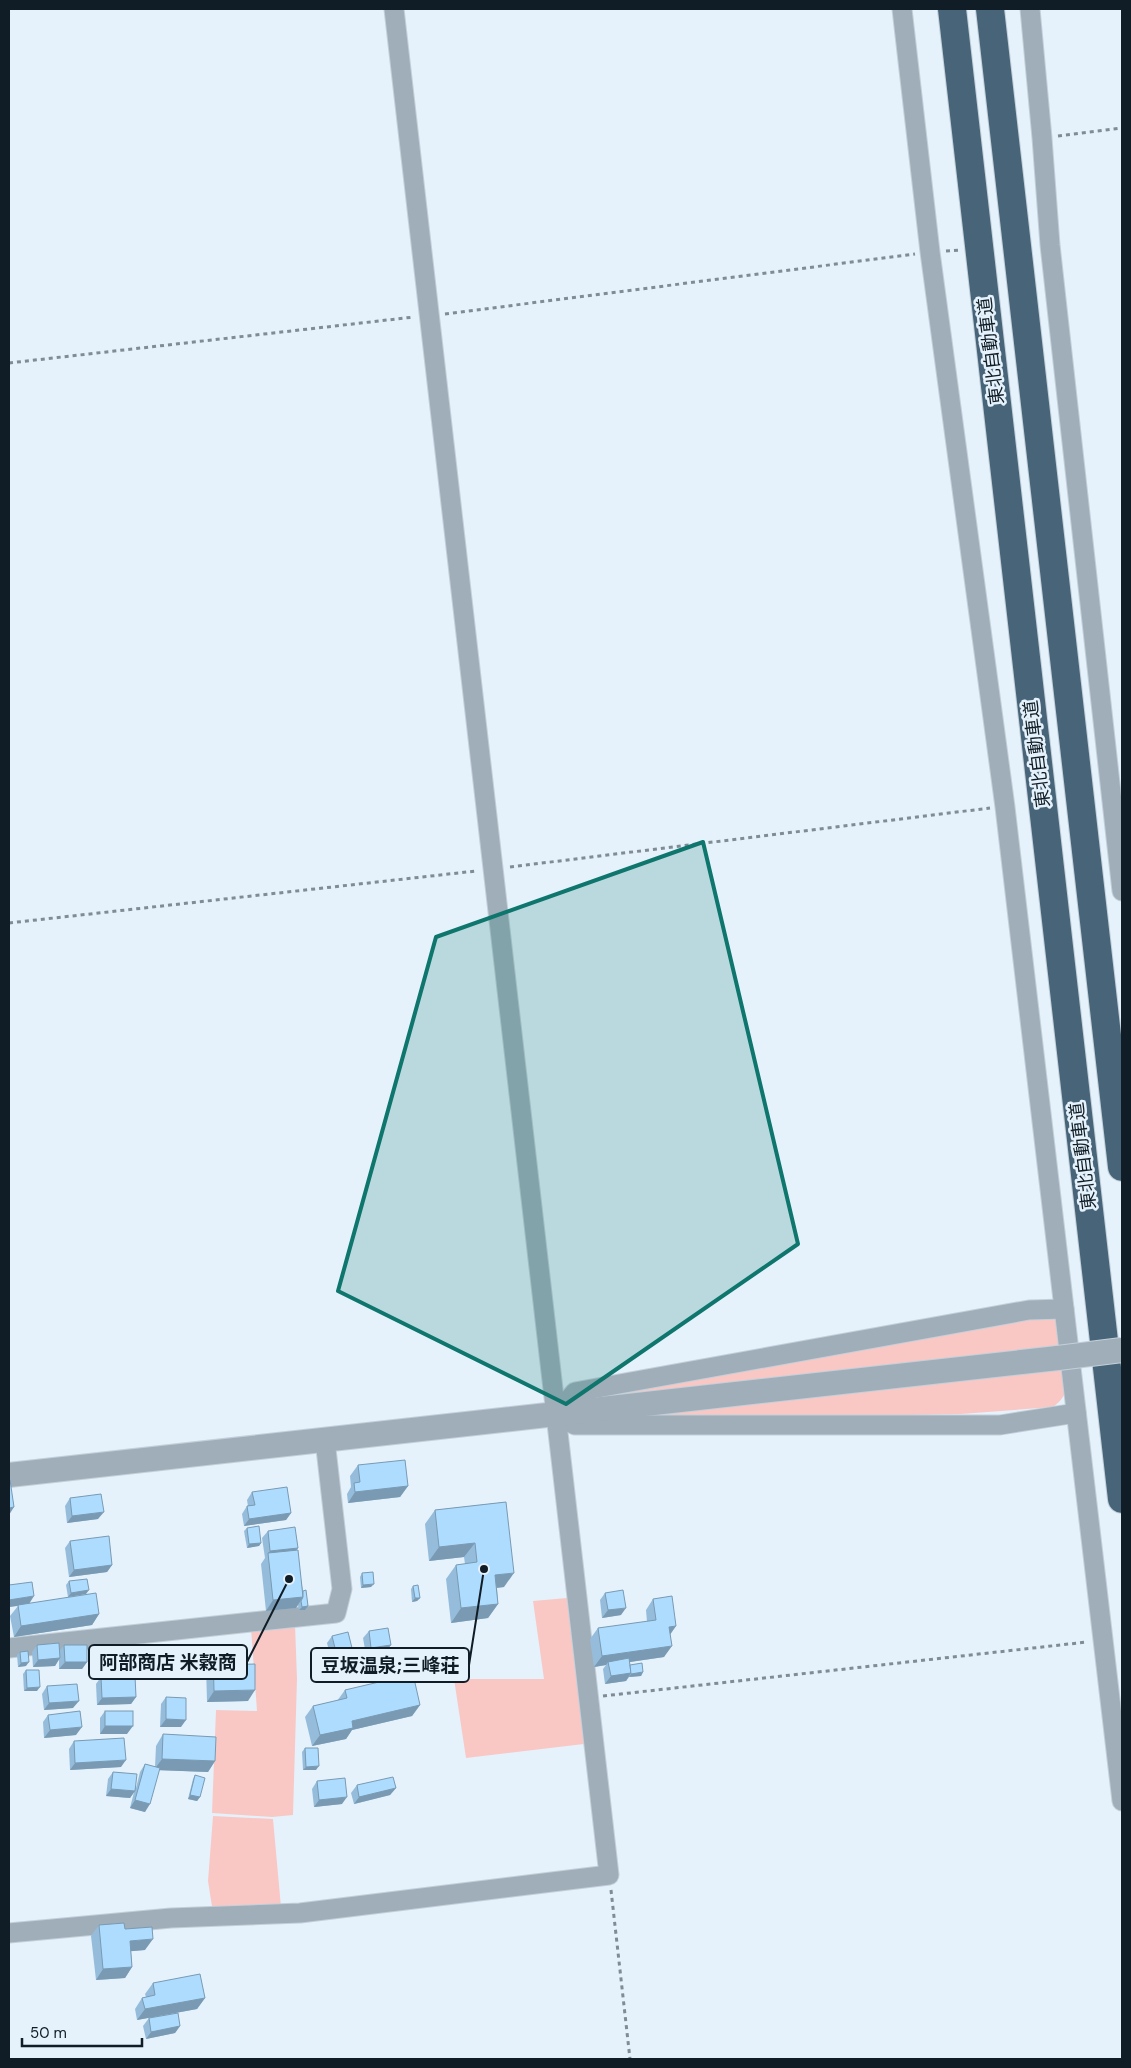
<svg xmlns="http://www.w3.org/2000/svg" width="1131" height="2068" viewBox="0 0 1131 2068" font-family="'DM Sans','Noto Sans JP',sans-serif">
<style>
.green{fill:#f9c8c5}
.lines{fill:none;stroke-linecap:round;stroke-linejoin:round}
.minor-casing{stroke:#c3d0da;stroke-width:21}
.tertiary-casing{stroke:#c3d0da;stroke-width:26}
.motorway-casing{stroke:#c3d0da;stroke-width:30}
.path{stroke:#7f8b95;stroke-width:3;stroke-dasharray:4 4;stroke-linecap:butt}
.minor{stroke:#a0aeb9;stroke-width:19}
.tertiary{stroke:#a0aeb9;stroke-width:24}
.motorway{stroke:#476479;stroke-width:28}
.tertiary-bridge-casing{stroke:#c3d0da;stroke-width:26;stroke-linecap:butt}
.tertiary-bridge{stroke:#a0aeb9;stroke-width:24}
.wall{fill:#95bddb}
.shaded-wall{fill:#799ab2}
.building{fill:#addcff;stroke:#799ab2}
.marked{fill:#0f766e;fill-opacity:0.2;stroke:#0f766e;stroke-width:4;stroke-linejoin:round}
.labels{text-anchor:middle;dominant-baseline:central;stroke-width:5;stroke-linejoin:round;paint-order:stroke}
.street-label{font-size:18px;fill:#111d26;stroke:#e5f2fc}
.leader{fill:none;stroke:#111d26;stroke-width:2}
.callout-dot{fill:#111d26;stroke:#e5f2fc;stroke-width:2}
.callout{fill:#e5f2fc;stroke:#111d26;stroke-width:2}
.callout-label{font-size:19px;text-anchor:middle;font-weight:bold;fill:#111d26}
</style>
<rect width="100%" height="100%" fill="#e5f2fc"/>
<g class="green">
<path d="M1035,1313L1054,1318L1059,1326L1061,1345L593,1400L592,1397Z"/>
<path d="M1063,1365C1065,1385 1071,1394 1053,1407L961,1414L582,1421Z"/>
<path d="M567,1598L584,1744L466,1758L454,1679H544L533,1601Z"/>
<path d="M295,1624L297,1679L293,1815L272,1817L212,1813L216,1710L257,1711L251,1628Z"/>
<path d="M213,1816L273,1819L281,1907L213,1913L208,1881Z"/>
</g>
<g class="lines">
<g class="minor-casing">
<g id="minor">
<path d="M902,9L930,252L1005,807L1122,1801"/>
<path d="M1030,9L1042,138L1050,245L1122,891"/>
<path d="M1064,1309L1029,1310L575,1392L556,1415L575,1425H1000L1076,1413"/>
<path d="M9,1648L336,1613L342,1589L325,1440"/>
<path d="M9,1933L171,1918L300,1913L609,1875L394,9"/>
</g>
</g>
<g class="tertiary-casing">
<path id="tertiary" d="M9,1475L1058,1358"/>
</g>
<g class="motorway-casing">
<g id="motorway">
<path d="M952,9L1122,1499"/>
<path d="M990,9L1122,1167"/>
</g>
</g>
<g class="path">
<path d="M1058,136L1122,128"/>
<path d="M946,251L960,250"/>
<path d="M445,314L915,254"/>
<path d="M9,363L414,317"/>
<path d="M510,867L990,808"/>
<path d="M9,923L476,871"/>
<path d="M603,1696L1087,1642"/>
<path d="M611,1890L630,2059"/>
</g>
<use href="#minor" class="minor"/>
<use href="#tertiary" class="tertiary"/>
<use href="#motorway" class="motorway"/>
<g class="tertiary-bridge-casing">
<path id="tertiary-bridge" d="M1058,1358L1122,1350"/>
</g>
<use href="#tertiary-bridge" class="tertiary-bridge"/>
</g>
<g class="wall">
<path d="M358,1465L408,1486L400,1497L348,1503L347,1494L351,1487L350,1476Z"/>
<path d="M252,1492L291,1513L286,1520L244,1526L242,1514L247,1506H248L247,1500Z"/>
<path d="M70,1498L98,1519L67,1523L65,1506Z"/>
<path d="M506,1502L504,1587L497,1588L498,1604L488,1618L451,1623L446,1579L456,1565L465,1564L464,1557L429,1561L425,1524L435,1510Z"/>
<path d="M247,1528L261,1543L259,1546L247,1548L244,1531Z"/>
<path d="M268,1531L298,1548L296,1550L303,1591L308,1606L305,1610H299L298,1605L296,1608L266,1611L261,1564L265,1558L262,1538Z"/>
<path d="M70,1541L112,1565L107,1572L69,1577L65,1548Z"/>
<path d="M362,1573L371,1587L361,1588L360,1577Z"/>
<path d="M69,1581L86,1594L68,1597L66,1585Z"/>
<path d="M9,1585L29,1603L99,1614L92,1625L14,1637L10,1616L18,1606L9,1607Z"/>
<path d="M413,1586L420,1598L417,1601L412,1602L411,1589Z"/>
<path d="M605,1593L621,1615L602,1618L600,1600Z"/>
<path d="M653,1599L676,1626L670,1635L664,1657L630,1662V1665L643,1672L641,1676L629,1677L626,1681L605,1684L603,1669L606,1665L594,1667L590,1639L598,1628L647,1622L646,1610Z"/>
<path d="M369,1631L391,1645L385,1652L366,1655L363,1638Z"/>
<path d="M332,1636L348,1659L332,1663L327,1643Z"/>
<path d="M37,1645L59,1652L64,1645L87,1662L82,1669H59V1659L55,1666L33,1667L32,1652Z"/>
<path d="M20,1652L26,1666L18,1667L17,1655Z"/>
<path d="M213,1654L221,1665L248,1701L207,1702L206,1665Z"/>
<path d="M26,1670L37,1691H24L23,1674Z"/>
<path d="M101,1677L136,1697L131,1704L97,1705L96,1684Z"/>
<path d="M47,1686L73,1708L44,1710L42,1694Z"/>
<path d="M345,1690L420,1705L412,1716L352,1730L346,1739L312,1746L305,1717L313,1706L337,1701Z"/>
<path d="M166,1697L181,1727H160L161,1704Z"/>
<path d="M105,1711L127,1734H100V1718Z"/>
<path d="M48,1715L76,1735L44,1738L43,1722Z"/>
<path d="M163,1734L215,1761L208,1772L159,1770L145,1812L130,1808L134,1792L130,1798L106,1796L108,1779L113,1772L136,1788L140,1772L145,1764L155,1767L156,1746Z"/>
<path d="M74,1741L121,1767L70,1770L69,1749Z"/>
<path d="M305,1748L316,1770H303L302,1752Z"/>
<path d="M195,1775L200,1797L197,1801L188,1799L193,1779Z"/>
<path d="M317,1781L342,1804L314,1807L312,1789Z"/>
<path d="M357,1785L396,1788L390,1795L354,1804L351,1793Z"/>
<path d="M99,1925L125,1929L145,1950L131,1951L132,1967L125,1978L96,1980L91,1936Z"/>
<path d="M153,1983L205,1998L197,2009L137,2020L135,2009L142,1998L146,1997L145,1994Z"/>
<path d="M149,2018L180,2026L175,2033L146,2039L143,2026Z"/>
</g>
<g class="shaded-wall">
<path d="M408,1486L400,1497L348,1503L355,1492Z"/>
<path d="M14,1507L9,1515V1508Z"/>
<path d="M104,1512L98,1519L67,1523L72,1516Z"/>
<path d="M291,1513L286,1520L244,1526L249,1519Z"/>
<path d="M261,1543L259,1546L247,1548L249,1544Z"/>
<path d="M475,1543L464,1557L429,1561L439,1547Z"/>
<path d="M298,1548L293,1555L268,1553L270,1551Z"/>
<path d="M112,1565L107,1572L69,1577L74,1570Z"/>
<path d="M514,1573L504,1587L485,1589L495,1575Z"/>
<path d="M374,1584L371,1587L361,1588L363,1585Z"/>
<path d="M89,1590L86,1594L68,1597L71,1593Z"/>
<path d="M34,1596L29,1604L9,1607V1600Z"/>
<path d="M303,1597L296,1608L266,1611L273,1600Z"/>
<path d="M415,1598H420L417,1601L412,1602Z"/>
<path d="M498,1604L488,1618L451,1623L461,1608Z"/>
<path d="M308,1606L305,1610H299L302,1607Z"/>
<path d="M626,1608L621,1615L602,1618L608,1610Z"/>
<path d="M99,1614L92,1625L14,1637L21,1626Z"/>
<path d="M676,1626L668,1637L669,1627Z"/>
<path d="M391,1645L385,1652L366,1655L371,1648Z"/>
<path d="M672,1646L664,1657L609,1665L608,1662L606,1665L594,1667L602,1656Z"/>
<path d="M353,1652L348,1659L332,1663L337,1656Z"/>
<path d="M60,1658L55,1666L33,1667L38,1660Z"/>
<path d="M29,1662L26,1666L18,1667L21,1663Z"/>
<path d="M65,1662H87L82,1669H59Z"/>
<path d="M643,1672L641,1676L629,1677L631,1674Z"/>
<path d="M631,1673L626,1681L605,1684L611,1676Z"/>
<path d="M40,1687L37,1691H24L27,1688Z"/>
<path d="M255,1690L248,1701L207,1702L214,1691Z"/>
<path d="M136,1697L131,1704L97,1705L102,1698Z"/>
<path d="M79,1701L73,1708L44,1710L49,1703Z"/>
<path d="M420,1705L412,1716L352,1730L346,1739L312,1746L320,1735L352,1721Z"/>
<path d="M166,1719L186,1720L181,1727H160Z"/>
<path d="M105,1726H133L127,1734H100Z"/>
<path d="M82,1727L76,1735L44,1738L50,1730Z"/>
<path d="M162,1759L215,1761L208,1772L154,1770Z"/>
<path d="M126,1760L121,1767L70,1770L75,1763Z"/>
<path d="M319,1766L316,1770H303L306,1767Z"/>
<path d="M396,1788L390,1795L354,1804L359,1797Z"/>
<path d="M111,1789L135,1791L130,1798L106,1796Z"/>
<path d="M190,1795L200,1797L197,1801L188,1799Z"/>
<path d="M347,1797L342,1804L314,1807L319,1800Z"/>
<path d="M135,1800L150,1804L145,1812L130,1808Z"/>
<path d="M153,1939L145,1950L122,1952L130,1941Z"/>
<path d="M132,1967L125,1978L96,1980L103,1969Z"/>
<path d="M205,1998L197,2009L137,2020L145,2009Z"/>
<path d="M180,2026L175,2033L146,2039L151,2032Z"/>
</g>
<g class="building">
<path d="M405,1460L408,1486L355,1492L354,1483L360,1482L358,1465Z"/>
<path d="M9,1480H10L14,1507L9,1508Z"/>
<path d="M287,1487L291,1513L249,1519L247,1506L255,1505L252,1492Z"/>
<path d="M101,1494L104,1512L72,1516L70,1498Z"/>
<path d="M506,1502L514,1573L495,1575L498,1604L461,1608L456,1565L477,1562L475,1543L439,1547L435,1510Z"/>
<path d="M259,1526L261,1543L249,1544L247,1528Z"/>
<path d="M295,1527L298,1548L270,1551L268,1531Z"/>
<path d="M109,1536L112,1565L74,1570L70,1541Z"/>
<path d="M298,1550L303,1597L273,1600L268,1553Z"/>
<path d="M373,1572L374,1584L363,1585L362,1573Z"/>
<path d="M87,1579L89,1590L71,1593L69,1581Z"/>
<path d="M32,1582L34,1596L9,1600V1585Z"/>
<path d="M418,1585L420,1598H415L413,1586Z"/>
<path d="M306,1590L308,1606L302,1607L301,1601L303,1597V1591Z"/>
<path d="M623,1590L626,1608L608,1610L605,1593Z"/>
<path d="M96,1593L99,1614L21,1626L18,1605Z"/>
<path d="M672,1596L676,1626L669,1627L672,1646L602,1656L598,1628L656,1620L653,1599Z"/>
<path d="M388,1628L391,1645L371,1648L369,1631Z"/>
<path d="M348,1632L353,1652L337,1656L332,1636Z"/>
<path d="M59,1643L60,1658L38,1660L37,1645Z"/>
<path d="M64,1645H87V1662H65Z"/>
<path d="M28,1651L29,1662L21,1663L20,1652Z"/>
<path d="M220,1653L221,1665L255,1664V1690L214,1691L213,1654Z"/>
<path d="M629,1658L631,1673L611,1676L608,1662Z"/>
<path d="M642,1663L643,1672L631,1674L630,1665Z"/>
<path d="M26,1670H39L40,1687L27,1688Z"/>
<path d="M413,1674L420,1705L352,1721L353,1728L320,1735L313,1706L347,1698L345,1690Z"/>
<path d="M135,1676L136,1697L102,1698L101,1677Z"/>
<path d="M77,1684L79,1701L49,1703L47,1686Z"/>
<path d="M166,1697L186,1698V1720L166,1719Z"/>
<path d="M80,1711L82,1727L50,1730L48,1715Z"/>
<rect x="105" y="1711" width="28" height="15"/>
<path d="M163,1734L216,1737L215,1761L162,1759Z"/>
<path d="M124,1738L126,1760L75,1763L74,1741Z"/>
<path d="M305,1748H318L319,1766L306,1767Z"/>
<path d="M145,1764L160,1768L150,1804L135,1800Z"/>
<path d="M113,1772L137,1774L135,1791L111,1789Z"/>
<path d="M195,1775L205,1778L200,1797L190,1795Z"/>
<path d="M393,1777L396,1788L359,1797L357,1785Z"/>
<path d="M345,1778L347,1797L319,1800L317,1781Z"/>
<path d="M124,1923L125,1929L152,1927L153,1939L130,1941L132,1967L103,1969L99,1925Z"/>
<path d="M200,1974L205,1998L145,2009L142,1998L155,1995L153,1983Z"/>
<path d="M178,2013L180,2026L151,2032L149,2018Z"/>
</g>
<path class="marked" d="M703,842L798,1244L566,1404L338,1291L436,937Z"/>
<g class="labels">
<g class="street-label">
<text transform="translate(991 351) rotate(-97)">東北自動車道</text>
<text transform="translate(1037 754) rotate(-97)">東北自動車道</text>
<text transform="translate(1083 1156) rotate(-97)">東北自動車道</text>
</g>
</g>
<path class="leader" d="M289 1579L247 1662M484 1569L469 1665"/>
<g class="callout-dot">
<circle cx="289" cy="1579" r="5"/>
<circle cx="484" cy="1569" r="5"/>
</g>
<g class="callout">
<rect x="89" y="1645" width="158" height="34" rx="5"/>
<rect x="311" y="1648" width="158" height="34" rx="5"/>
</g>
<g class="callout-label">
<text x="168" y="1669">阿部商店 米穀商</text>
<text x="390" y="1672">豆坂温泉;三峰荘</text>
</g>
<rect width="1131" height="2068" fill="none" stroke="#111d26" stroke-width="20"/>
<path d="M22 2038v8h120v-8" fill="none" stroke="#111d26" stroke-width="2.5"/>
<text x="30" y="2038" font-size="15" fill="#111d26" stroke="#e5f2fc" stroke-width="4" paint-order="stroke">50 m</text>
</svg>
